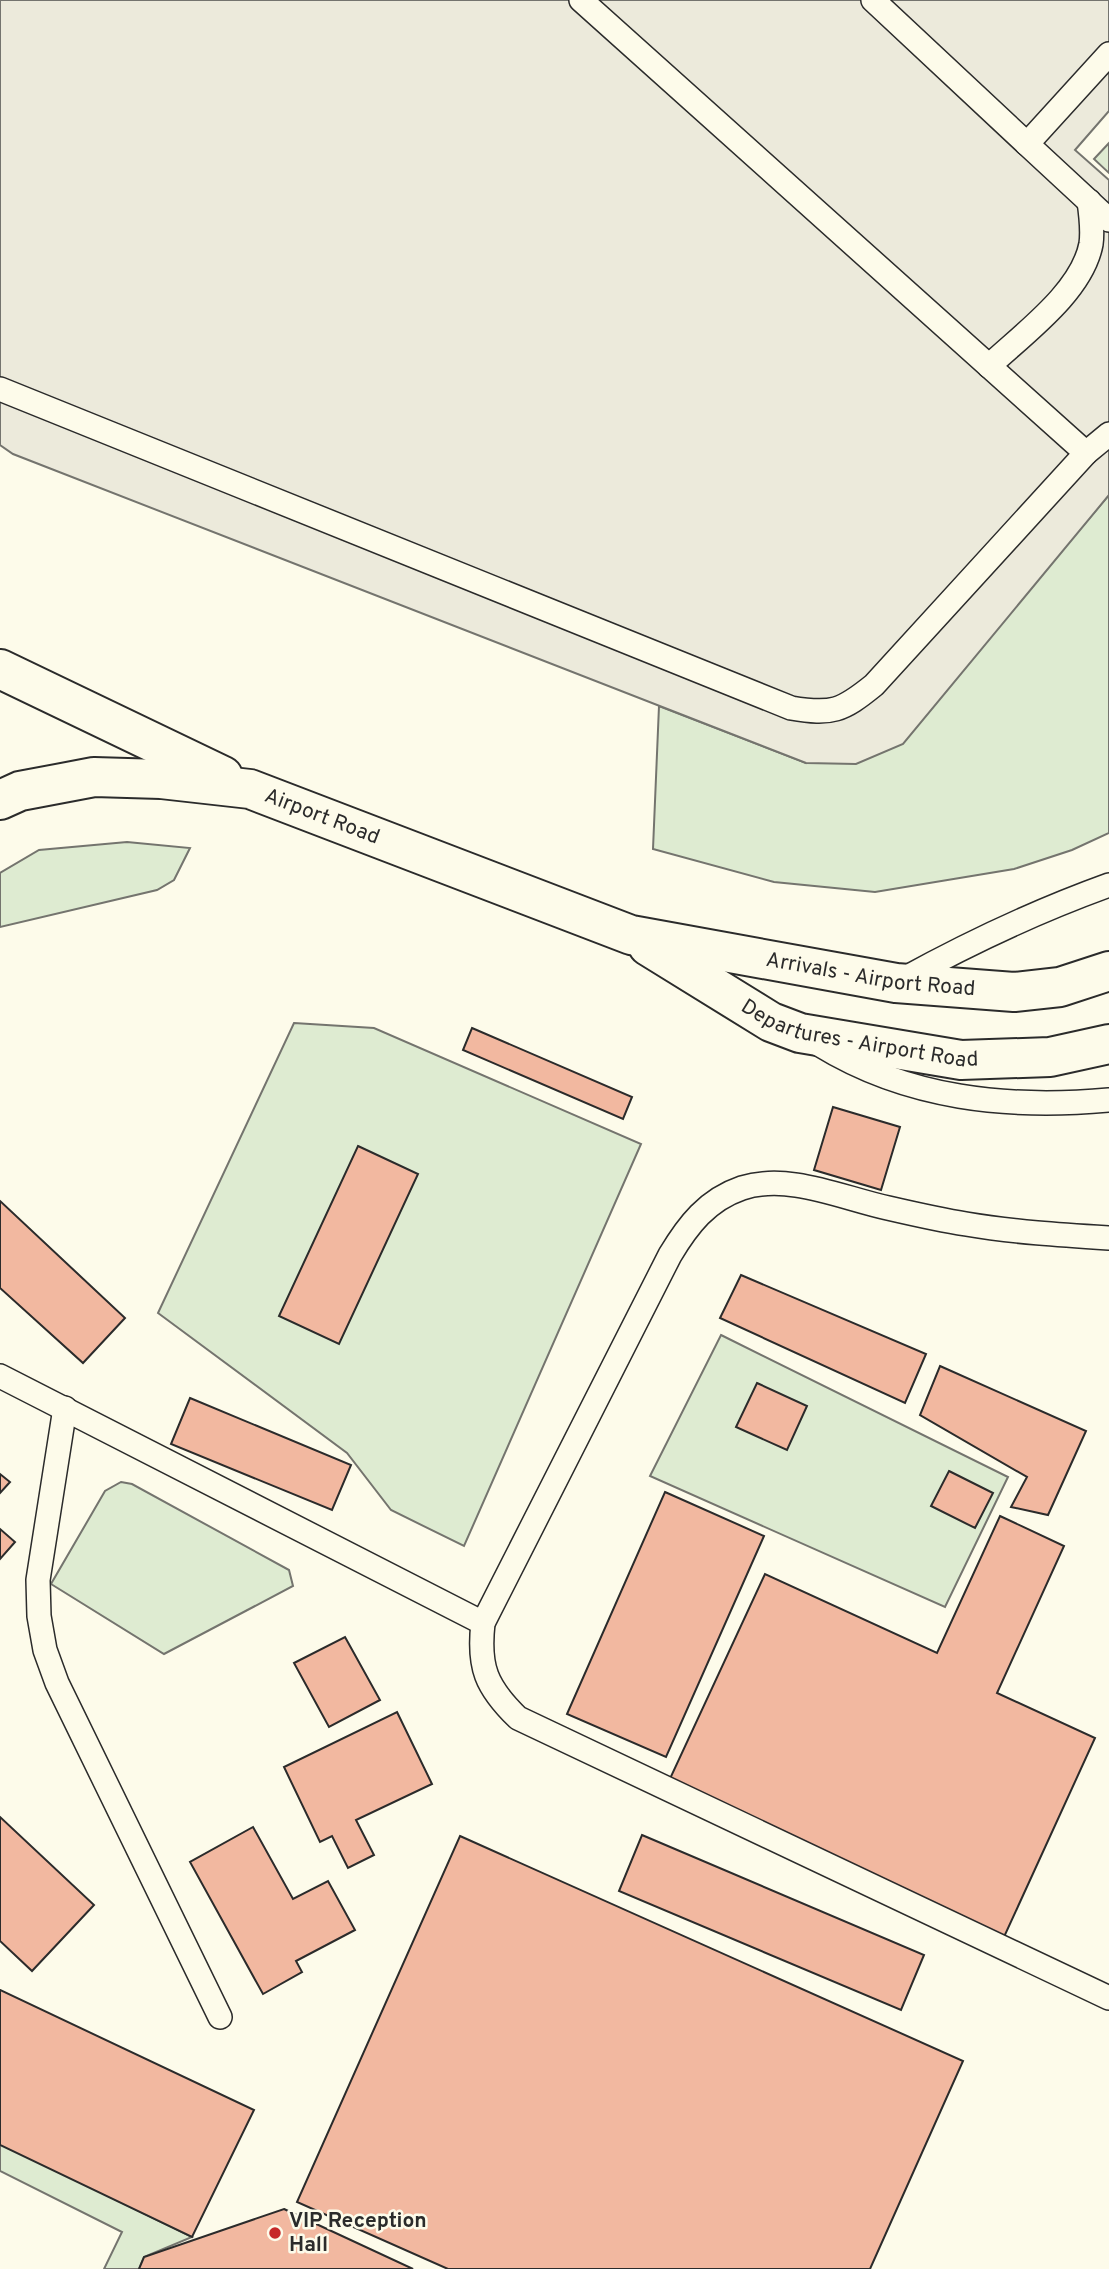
<svg xmlns="http://www.w3.org/2000/svg" width="1109" height="2269" viewBox="0 0 1109 2269" font-family="Overpass,sans-serif">
<style>
.green{fill:#deebd1;stroke:#74746e;stroke-width:2}
.parking{fill:#eceadb;stroke:#74746e;stroke-width:2}
.building{fill:#f2b8a0;stroke:#2b2b2b;stroke-width:2}
.lines{fill:none;stroke-linecap:round;stroke-linejoin:round}
.lane-casing{stroke:#2b2b2b;stroke-width:26}
.primary-casing{stroke:#2b2b2b;stroke-width:42}
.lane{stroke:#fdfbea;stroke-width:23}
.primary{stroke:#fdfbea;stroke-width:38}
.poi-dot{fill:#c62828;stroke:#fdfbea;stroke-width:2.5}
.labels{text-anchor:middle;dominant-baseline:central;stroke-width:5;stroke-linejoin:round;paint-order:stroke}
.street-label{font-size:21px;fill:#2b2b2b;stroke:#fdfbea}
.poi-label{font-size:21px;font-weight:bold;fill:#2b2b2b;stroke:#fdfbea;text-anchor:start}
</style>
<rect width="100%" height="100%" fill="#fdfbea"/>
<g class="green">
<path d="M1109,143V173L1094,159Z"/>
<path d="M1109,495V833L1072,850L1014,869L875,892L774,882L653,849L659,706L806,763L1080,529Z"/>
<path d="M127,842L190,848L174,880L157,890L0,927V873L39,850Z"/>
<path d="M294,1023L374,1028L641,1144L464,1546L391,1510L347,1453L158,1313Z"/>
<path d="M721,1335L1008,1477L945,1607L650,1476Z"/>
<path d="M121,1482L132,1484L289,1570L293,1586L164,1654L51,1584L105,1491Z"/>
<path d="M0,2143L192,2237L144,2257L139,2269H104L122,2232L0,2171Z"/>
</g>
<path class="parking" d="M0,0H1109V111L1075,150L1109,180V495L903,744L856,764L806,763L13,454L0,445Z"/>
<g class="building">
<path d="M472,1028L632,1097L623,1119L463,1050Z"/>
<path d="M833,1107L900,1127L881,1190L814,1170Z"/>
<path d="M358,1146L418,1174L339,1344L279,1316Z"/>
<path d="M0,1201L125,1318L83,1363L0,1288Z"/>
<path d="M741,1275L926,1354L905,1403L720,1318Z"/>
<path d="M940,1366L1086,1431L1048,1515L1011,1507L1027,1477L920,1415Z"/>
<path d="M757,1383L807,1406L787,1450L736,1427Z"/>
<path d="M190,1398L351,1465L332,1510L171,1444Z"/>
<path d="M949,1471L993,1493L975,1528L931,1506Z"/>
<path d="M0,1474L10,1482L0,1493Z"/>
<path d="M665,1492L764,1536L666,1757L567,1714Z"/>
<path d="M1000,1516L1064,1546L997,1693L1095,1738L1004,1937L668,1783L765,1574L937,1653Z"/>
<path d="M0,1529L15,1542L0,1559Z"/>
<path d="M345,1637L380,1700L329,1727L294,1663Z"/>
<path d="M397,1712L432,1784L356,1820L374,1855L348,1868L332,1836L320,1842L284,1767Z"/>
<path d="M0,1817L94,1905L32,1971L0,1941Z"/>
<path d="M253,1827L293,1899L328,1881L355,1930L296,1961L302,1972L263,1994L190,1862Z"/>
<path d="M642,1835L924,1955L901,2010L619,1891Z"/>
<path d="M460,1836L963,2061L870,2269H448L297,2202Z"/>
<path d="M0,1990L254,2110L192,2237L0,2145Z"/>
<path d="M284,2209L413,2269H139L144,2257Z"/>
</g>
<g class="lines">
<g class="lane-casing">
<g id="lane">
<path d="M873,0L1027,144L1109,54"/>
<path d="M1027,144L1109,220"/>
<path d="M989,366C1023,334 1082,292 1091,244C1093,230 1091,215 1089,201"/>
<path d="M0,389L791,708C832,715 842,711 874,685L1086,453L581,0"/>
<path d="M1086,453L1109,434"/>
<path d="M902,980C969,943 1037,911 1109,885"/>
<path d="M820,1045C908,1099 1008,1109 1109,1100"/>
<path d="M1109,1238C1061,1235 1013,1232 966,1224C940,1220 914,1214 888,1208C842,1198 789,1173 742,1188C707,1200 688,1225 670,1255L483,1623C478,1667 486,1687 518,1718L1109,1998"/>
<path d="M0,1376L483,1623"/>
<path d="M65,1408L38,1580L39,1616L45,1650L57,1683L220,2017"/>
</g>
</g>
<g class="primary-casing">
<g id="primary">
<path d="M0,669L223,776"/>
<path id="s1" d="M0,800L20,791L94,777L161,779L250,789L631,935L896,983L1014,992L1060,987L1109,971"/>
<path id="s2" d="M648,946L771,1022L800,1033L961,1060L1050,1057L1109,1044"/>
</g>
</g>
<use href="#lane" class="lane"/>
<use href="#primary" class="primary"/>
</g>
<circle class="poi-dot" cx="275" cy="2233" r="7"/>
<g class="labels">
<g class="street-label">
<text stroke="none"><textPath href="#s1" startOffset="331">Airport Road</textPath></text>
<text stroke="none"><textPath href="#s1" startOffset="905">Arrivals - Airport Road</textPath></text>
<text stroke="none"><textPath href="#s2" startOffset="234">Departures - Airport Road</textPath></text>
</g>
<g class="poi-label">
<text x="289" y="2221">VIP Reception<tspan x="289" dy="24">Hall</tspan></text>
</g>
</g>
</svg>
